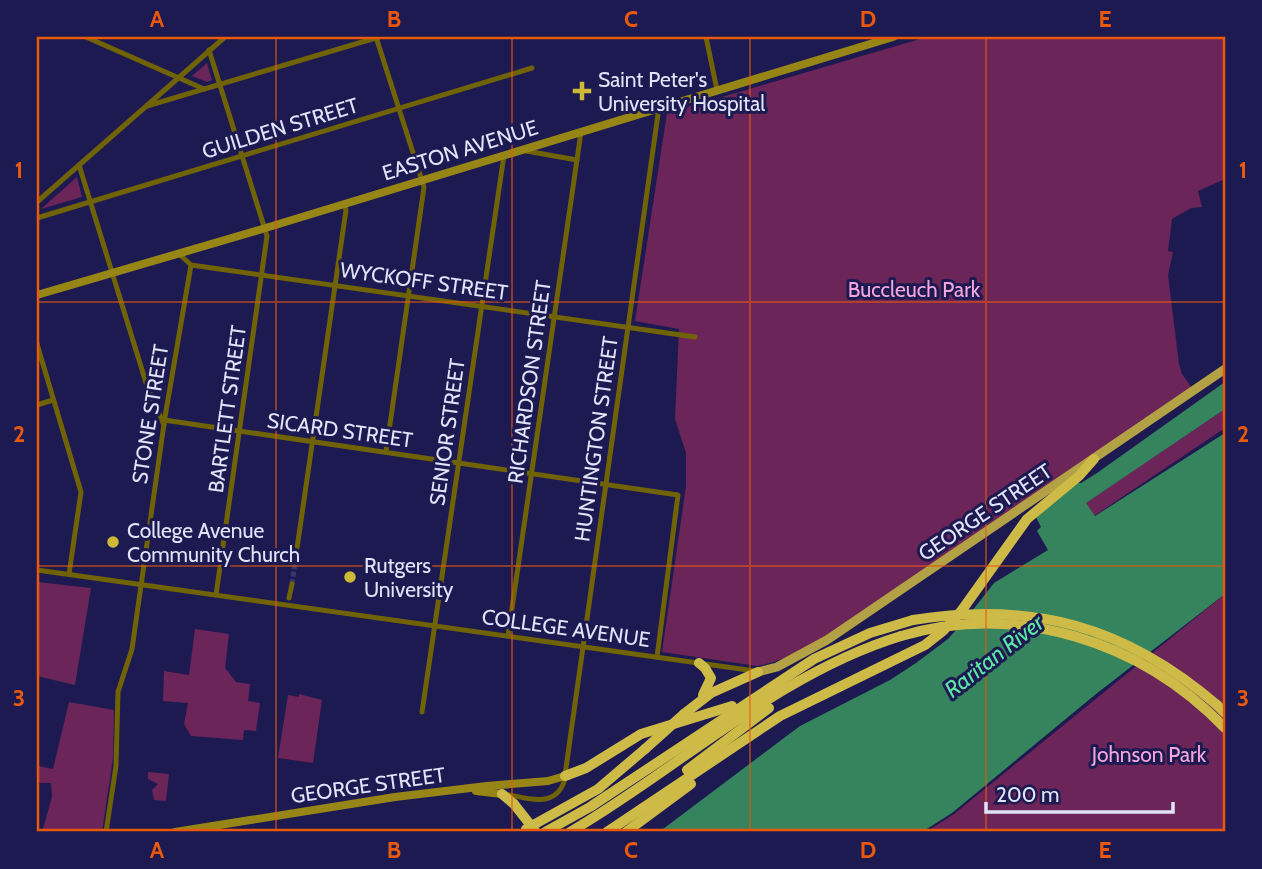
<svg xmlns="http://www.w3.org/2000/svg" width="1262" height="869" viewBox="0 0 1262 869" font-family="Cabin,sans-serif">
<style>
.green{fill:#6b2558}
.water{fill:#35845e}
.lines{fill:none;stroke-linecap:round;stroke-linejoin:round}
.street-tunnel{stroke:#3a386a;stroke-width:5;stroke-dasharray:5 2.5;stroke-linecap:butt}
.street{stroke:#706306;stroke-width:5}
.secondary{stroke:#978616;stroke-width:8}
.primary{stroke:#b2a145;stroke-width:9}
.highway{stroke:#ceba47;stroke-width:10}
.highway-bridge{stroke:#ceba47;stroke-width:10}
.grid{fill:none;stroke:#e8590c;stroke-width:2;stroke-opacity:0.55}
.poi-dot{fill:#ceb837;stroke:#1d1a51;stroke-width:2.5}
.labels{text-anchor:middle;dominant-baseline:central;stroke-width:6;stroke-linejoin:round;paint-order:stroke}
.poi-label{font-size:21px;fill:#e1e4f9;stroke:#1d1a51;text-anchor:start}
.street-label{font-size:21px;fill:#e1e4f9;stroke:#1d1a51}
.park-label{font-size:21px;fill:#f6a5dc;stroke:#1d1a51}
.water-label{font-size:23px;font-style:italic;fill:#5be8a5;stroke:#1d1a51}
.neatline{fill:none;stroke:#e8590c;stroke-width:2.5}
.grid-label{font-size:23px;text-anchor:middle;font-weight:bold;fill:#e8590c}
</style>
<rect width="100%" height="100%" fill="#1d1a51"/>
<g class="green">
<path d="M927,37H1225V179L1198,191L1202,207L1191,208L1172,219L1168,251L1173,252L1168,275L1179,364L1182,374L1192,388L822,639C801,650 781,662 757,666L662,652L686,486V453L675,419L679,329L635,321L667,113Z"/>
<path d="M207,63L212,80L207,82L192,76Z"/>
<path d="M77,177L82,197L41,209Z"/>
<path d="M1225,409V428L1094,516L1085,503Z"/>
<path d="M37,582L91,588L75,685L37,676Z"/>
<path d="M1225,594V832H926L954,814Z"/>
<path d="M195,629L229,634L225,668L236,682L250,684L248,701L260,703L256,731L244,730L243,740L191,736L184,724L188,703L163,701L164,671L189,675Z"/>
<path d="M299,694L322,700L313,763L278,758L288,695L299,697Z"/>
<path d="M69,702L114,710L113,758L102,832H42L52,797L51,783H37L38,766L53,769Z"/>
<path d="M148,772L169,774L166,801L154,800L152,790L158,784L148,779Z"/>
</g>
<path class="water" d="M1225,382V409L1086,503L1095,516L1225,433V594L1096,694L952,813L922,832H659L800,726L890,680L916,663L948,639L965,620L994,583L1048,550L1037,531L1041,527L1036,517L1076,483H1081L1097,473Z"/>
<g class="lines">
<path class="street-tunnel" d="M292,584L295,562"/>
<g class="street">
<path d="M86,37L204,89"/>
<path d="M376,37L424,187L386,452"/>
<path d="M706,37L717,90"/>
<path d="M209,50L267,236L216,595"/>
<path d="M147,106L379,37"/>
<path d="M526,151L577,160"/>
<path d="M79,165L147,386L164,425"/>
<path d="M37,202L225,37"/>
<path d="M37,218L532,68"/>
<path d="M191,265L695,337"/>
<path d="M37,344L81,492L69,574"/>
<path d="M37,405L53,400"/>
<path d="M164,420L678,495L657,657"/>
<path d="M295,562L346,210L344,204"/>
<path d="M37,570L755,671"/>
<path d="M289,598L292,584"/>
<path d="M508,636L581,132"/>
<path d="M422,712L504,155"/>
<path d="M505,794C526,798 554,809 564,782L659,107"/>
<path d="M106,832L116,766L118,692L132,649L165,417L191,265L179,254"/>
</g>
<g class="secondary">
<path d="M37,295L259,230L893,37"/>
<path d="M476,791L502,794"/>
<path d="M175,832L395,797L487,786L548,781L565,776"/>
</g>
<path class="primary" d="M758,672L777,667L827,640L1225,369"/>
<g class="highway">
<path d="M699,663L705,668L711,678L703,695"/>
<path d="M1217,705L1225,713"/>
<path d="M684,714L711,693L758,672"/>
<path d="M687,770L769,708"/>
<path d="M565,776L586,768L641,734L732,706"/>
<path d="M502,794L514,804"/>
<path d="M526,829L598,789L645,749"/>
<path d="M545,832L590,807L814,659L870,633L913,620"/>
<path d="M570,832C680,768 777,674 901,636"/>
<path d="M607,832L780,716L925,645L944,630L962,610L1027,519L1079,476L1094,459"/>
<path d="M626,832L691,784"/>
</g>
<g class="highway-bridge">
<path d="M913,620C1033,601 1125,626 1217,705"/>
<path d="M901,636C1019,602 1141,641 1225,728"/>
<path d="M645,749L684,714"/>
<path d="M514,804L536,832"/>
</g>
</g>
<path class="grid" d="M276,37V832M512,37V832M750,37V832M986,37V832M37,302H1225M37,566H1225"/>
<g class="poi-dot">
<path d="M578.5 80.5h7v7h7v7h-7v7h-7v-7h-7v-7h7z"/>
<circle cx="113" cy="542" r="7"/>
<circle cx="350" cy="577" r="7"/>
</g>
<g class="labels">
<g class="poi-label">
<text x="598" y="79">Saint Peter's<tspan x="598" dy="24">University Hospital</tspan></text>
<text x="127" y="530">College Avenue<tspan x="127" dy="24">Community Church</tspan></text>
<text x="364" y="565">Rutgers<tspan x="364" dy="24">University</tspan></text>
</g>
<g class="street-label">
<text transform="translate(280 128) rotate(-17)">GUILDEN STREET</text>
<text transform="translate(460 150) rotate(-17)">EASTON AVENUE</text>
<text transform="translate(424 281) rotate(8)">WYCKOFF STREET</text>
<text transform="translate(529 382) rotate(-82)">RICHARDSON STREET</text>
<text transform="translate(227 409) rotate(-82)">BARTLETT STREET</text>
<text transform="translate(150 414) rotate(-81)">STONE STREET</text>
<text transform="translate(340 430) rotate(8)">SICARD STREET</text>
<text transform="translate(447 432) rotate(-82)">SENIOR STREET</text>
<text transform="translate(596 439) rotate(-82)">HUNTINGTON STREET</text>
<text transform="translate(985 512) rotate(-34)">GEORGE STREET</text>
<text transform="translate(566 628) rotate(8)">COLLEGE AVENUE</text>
<text transform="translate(368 785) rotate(-8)">GEORGE STREET</text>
</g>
<g class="park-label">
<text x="914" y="289">Buccleuch Park</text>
<text x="1149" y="754">Johnson Park</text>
</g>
<g class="water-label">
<text transform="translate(994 656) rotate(-38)">Raritan River</text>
</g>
</g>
<rect width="1262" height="869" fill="none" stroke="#1d1a51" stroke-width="77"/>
<path d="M986 802v10h187v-10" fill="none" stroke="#e1e4f9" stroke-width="3.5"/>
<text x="996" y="802" font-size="21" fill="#e1e4f9" stroke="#1d1a51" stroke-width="5" paint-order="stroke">200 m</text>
<rect x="38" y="38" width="1186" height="792" class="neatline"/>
<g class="grid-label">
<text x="157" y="27">A</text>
<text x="394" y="27">B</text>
<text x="631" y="27">C</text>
<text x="868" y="27">D</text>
<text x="1105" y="27">E</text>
<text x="19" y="178">1</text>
<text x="1243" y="178">1</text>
<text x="19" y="442">2</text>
<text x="1243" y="442">2</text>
<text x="19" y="706">3</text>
<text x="1243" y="706">3</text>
<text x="157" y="858">A</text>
<text x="394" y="858">B</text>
<text x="631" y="858">C</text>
<text x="868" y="858">D</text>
<text x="1105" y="858">E</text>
</g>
</svg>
